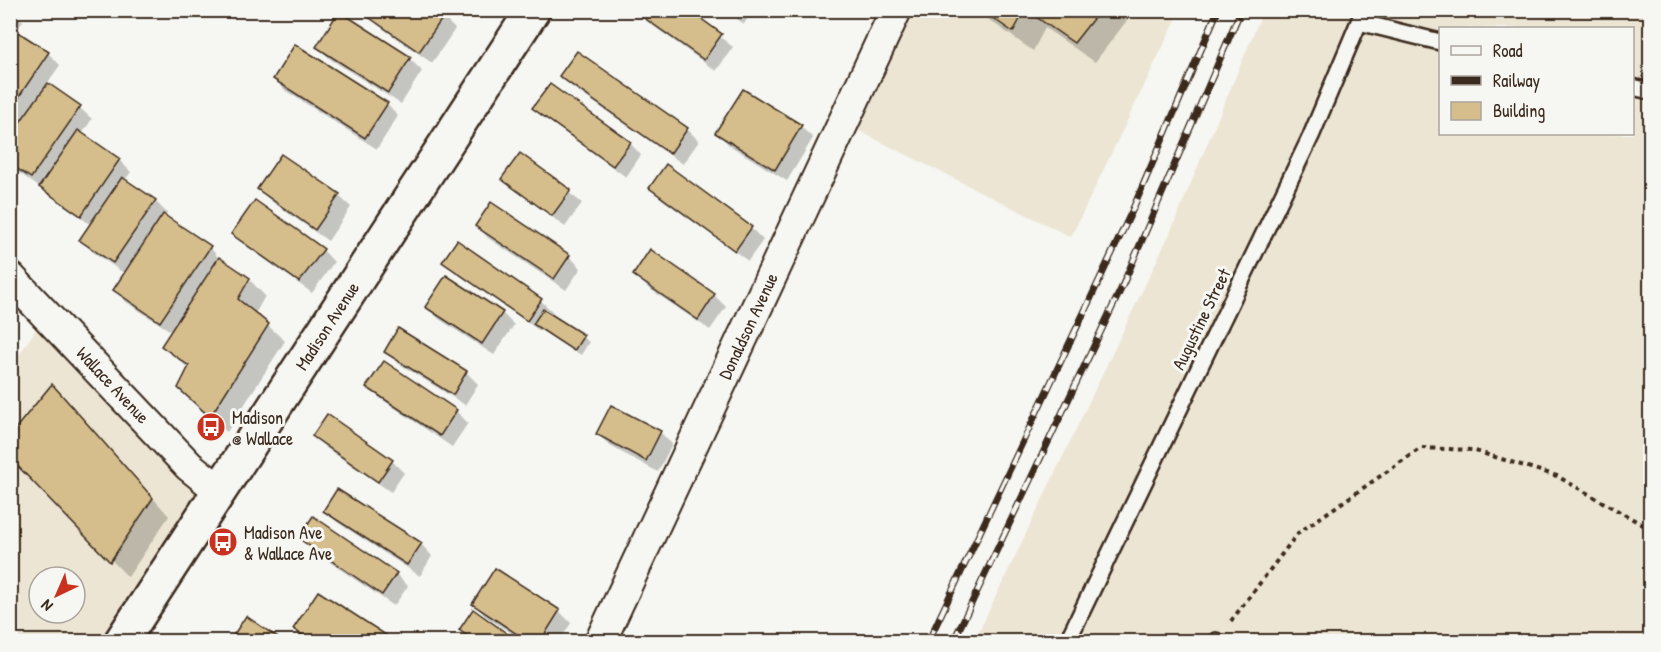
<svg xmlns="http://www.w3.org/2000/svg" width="1661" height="652" viewBox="0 0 1661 652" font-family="'Patrick Hand',sans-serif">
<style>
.built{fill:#ece5d3;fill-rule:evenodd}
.shadow{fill:#0003}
.building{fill:#d5bd8c;stroke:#3b2a1e;stroke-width:1.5}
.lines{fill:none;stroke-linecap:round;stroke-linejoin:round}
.lane-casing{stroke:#3b2a1e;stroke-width:20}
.street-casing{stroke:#3b2a1e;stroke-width:34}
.primary-casing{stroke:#3b2a1e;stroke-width:38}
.path{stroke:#3b2a1e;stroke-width:4;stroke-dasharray:4.5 4.5;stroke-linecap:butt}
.lane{stroke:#f6f6f2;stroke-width:15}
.street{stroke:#f6f6f2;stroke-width:30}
.primary{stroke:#f6f6f2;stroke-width:33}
.rail-casing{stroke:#3b2a1e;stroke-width:7}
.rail{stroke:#f6f6f2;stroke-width:4.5;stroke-dasharray:14;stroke-linecap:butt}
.labels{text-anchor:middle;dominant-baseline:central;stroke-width:6;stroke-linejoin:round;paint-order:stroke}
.street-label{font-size:18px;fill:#3b2a1e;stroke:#f6f6f2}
.poi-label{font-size:18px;fill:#3b2a1e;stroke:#f6f6f2;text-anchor:start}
</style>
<rect width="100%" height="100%" fill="#f6f6f2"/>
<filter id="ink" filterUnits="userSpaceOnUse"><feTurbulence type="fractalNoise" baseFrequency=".0167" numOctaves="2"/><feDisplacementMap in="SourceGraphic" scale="12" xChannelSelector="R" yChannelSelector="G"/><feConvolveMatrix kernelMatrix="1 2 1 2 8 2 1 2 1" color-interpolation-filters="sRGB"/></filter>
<g filter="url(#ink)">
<g class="built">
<path d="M896,11H1180L1071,237L843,123Z"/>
<path d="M1263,11H1650V641L974,642L1170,233ZM1440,28H1632V134H1440Z"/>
<path d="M46,314L219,490L121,641L11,642V367ZM39,577H75V613H39Z"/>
</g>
<g class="shadow">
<path d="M10,10L23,21L16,32L48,53L60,65L47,84L80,108L92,119L82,134L119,160L131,172L125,180L155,201L167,213L165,217L210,247L220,260L249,279L265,296L255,314L285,341L227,432L196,404L189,369L163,346L172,332L126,302L115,290L125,274L93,252L81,240L91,225L10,166Z"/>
<path d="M631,10H686L733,47L716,71Z"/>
<path d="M724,10H753L744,24Z"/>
<path d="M975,10H1135L1095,62L1045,28L1033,51Z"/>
<path d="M340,13L410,59L422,71L401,104L330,59L318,47Z"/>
<path d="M366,13L443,17L455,29L432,63L378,25Z"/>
<path d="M561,76L687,129L699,141L683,164L573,88Z"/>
<path d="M274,79L387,104L398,116L377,149L286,91Z"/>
<path d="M534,108L630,143L641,155L626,177L546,119Z"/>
<path d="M801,127L813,138L787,181L729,145L717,133Z"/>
<path d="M521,155L582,203L565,227L503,179Z"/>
<path d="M282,156L339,196L351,207L328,241L271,201L259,189Z"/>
<path d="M666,166L751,228L763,240L748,261L663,200L651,188Z"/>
<path d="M477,226L569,256L581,268L566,290L488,238Z"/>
<path d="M233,233L323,250L334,262L312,293L245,245Z"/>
<path d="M444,261L541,301L553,312L551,315L589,342L581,355L541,330L540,331L456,273Z"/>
<path d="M635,275L714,295L726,307L710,330L647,287Z"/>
<path d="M427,307L502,313L514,325L494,355L439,319Z"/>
<path d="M399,330L466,372L478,384L465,405L398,363L386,351Z"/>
<path d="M53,386L169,516L128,577L10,456Z"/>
<path d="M368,386L456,411L468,423L452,447L380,398Z"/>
<path d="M660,432L672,444L658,472L610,446L598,434Z"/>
<path d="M314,436L392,461L404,473L391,492L326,448Z"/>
<path d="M325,511L421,544L432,556L420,576L337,522Z"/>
<path d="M300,538L396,574L408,586L394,606L312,550Z"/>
<path d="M474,604L559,611L571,623L559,642H525L485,616Z"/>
<path d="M295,628L385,636L390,642H309Z"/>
</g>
<g class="building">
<path d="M366,10H435L444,16L419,52L364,14Z"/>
<path d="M633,10H689L722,34L704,60Z"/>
<path d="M981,10H1025L1013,32Z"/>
<path d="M1026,10H1100L1074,43Z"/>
<path d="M339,11L411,57L388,93L316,47Z"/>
<path d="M12,28L49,52L10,110V30Z"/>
<path d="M295,44L388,103L365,138L273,79Z"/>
<path d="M577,51L688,128L670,154L559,76Z"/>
<path d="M48,83L81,106L31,178L10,164V136Z"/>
<path d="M550,84L631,142L613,166L532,108Z"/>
<path d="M743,89L802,125L775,170L715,133Z"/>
<path d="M78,130L120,159L81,216L39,187Z"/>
<path d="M520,153L571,190L552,216L501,179Z"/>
<path d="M281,154L340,194L315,230L257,189Z"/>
<path d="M666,164L752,227L735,251L649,188Z"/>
<path d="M122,177L156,200L113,263L79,240Z"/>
<path d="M255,200L324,249L299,282L231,234Z"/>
<path d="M491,202L570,255L554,279L475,226Z"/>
<path d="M163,214L211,246L160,322L113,290Z"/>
<path d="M457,240L542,299L527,321L442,262Z"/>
<path d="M650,249L715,294L698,320L633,275Z"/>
<path d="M219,257L250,278L238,299L269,324L210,417L178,388L189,366L161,346Z"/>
<path d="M446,275L503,312L482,344L425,307Z"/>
<path d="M543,309L584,335L574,351L533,324Z"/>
<path d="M398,328L467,371L453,395L384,352Z"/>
<path d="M384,361L457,410L440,436L366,387Z"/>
<path d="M52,384L153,498L110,562L10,458V435Z"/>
<path d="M611,405L661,431L646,461L596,434Z"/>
<path d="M327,414L393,460L378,482L312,436Z"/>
<path d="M337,489L422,543L407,565L323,511Z"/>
<path d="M313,516L397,573L382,595L298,538Z"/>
<path d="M495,568L560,610L540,642H529L472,604Z"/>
<path d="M318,591L386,635L382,642H313L293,629Z"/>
<path d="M473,609L519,642H476L459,630Z"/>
<path d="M246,616L284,642H229Z"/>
</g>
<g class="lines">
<g class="lane-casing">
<g id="lane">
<path d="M1359,22L1440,42"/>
<path d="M1632,87L1650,91"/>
<path d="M1067,642L1311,136L1364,10"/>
<path d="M1216,642V641"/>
</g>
</g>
<g class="street-casing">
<g id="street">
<path d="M10,277L189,466L219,490"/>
<path d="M600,642L896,10"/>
</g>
</g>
<g class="primary-casing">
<path id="primary" d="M121,642L533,10"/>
</g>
<path class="path" d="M1231,621L1298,533L1421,448L1472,450L1557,476L1650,529"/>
<use href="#lane" class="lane"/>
<use href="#street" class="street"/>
<use href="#primary" class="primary"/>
<g class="rail-casing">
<g id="rail">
<path d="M928,642L1132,211L1218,10"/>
<path d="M953,642L1121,289L1241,10"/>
</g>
</g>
<use href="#rail" class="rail"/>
</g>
</g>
<defs>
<g id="bus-disc" transform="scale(1.5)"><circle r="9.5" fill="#c8321e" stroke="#f6f6f2"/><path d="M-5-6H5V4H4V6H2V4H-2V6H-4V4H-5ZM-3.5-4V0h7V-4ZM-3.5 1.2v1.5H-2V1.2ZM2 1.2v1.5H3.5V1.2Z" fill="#fff"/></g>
</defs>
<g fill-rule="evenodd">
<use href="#bus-disc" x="211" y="427"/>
<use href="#bus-disc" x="223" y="542"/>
</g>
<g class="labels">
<g class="street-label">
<text transform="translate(1201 319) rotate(-64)">Augustine Street</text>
<text transform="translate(327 326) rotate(-57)">Madison Avenue</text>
<text transform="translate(748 326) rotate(-65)">Donaldson Avenue</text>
<text transform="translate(113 385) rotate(47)">Wallace Avenue</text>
</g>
<g class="poi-label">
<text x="232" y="417">Madison<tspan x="232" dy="21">@ Wallace</tspan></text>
<text x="244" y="532">Madison Ave<tspan x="244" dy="21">&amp; Wallace Ave</tspan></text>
</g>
</g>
<rect width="1661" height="652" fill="none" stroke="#f6f6f2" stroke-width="36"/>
<rect x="18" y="18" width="1625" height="616" fill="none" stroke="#3b2a1e" stroke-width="2" filter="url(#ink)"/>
<rect x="1439" y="27" width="195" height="108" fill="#f6f6f2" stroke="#aba49d" stroke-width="1.5"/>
<rect x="1451" y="46" width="30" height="9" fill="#f6f6f2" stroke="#aba49d" stroke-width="1.5"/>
<text x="1493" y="57" font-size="18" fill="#3b2a1e">Road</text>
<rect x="1451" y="76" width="30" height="9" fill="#3b2a1e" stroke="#aba49d" stroke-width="1.5"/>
<text x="1493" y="87" font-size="18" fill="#3b2a1e">Railway</text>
<rect x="1451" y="102" width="30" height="18" fill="#d5bd8c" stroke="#aba49d" stroke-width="1.5"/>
<text x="1493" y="117" font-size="18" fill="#3b2a1e">Building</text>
<g transform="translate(57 595) rotate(224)"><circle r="28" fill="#f6f6f2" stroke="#aba49d" stroke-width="1.5"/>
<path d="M0-4.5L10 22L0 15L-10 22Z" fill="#c8321e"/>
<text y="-9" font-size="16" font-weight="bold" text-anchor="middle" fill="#3b2a1e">N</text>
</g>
</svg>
